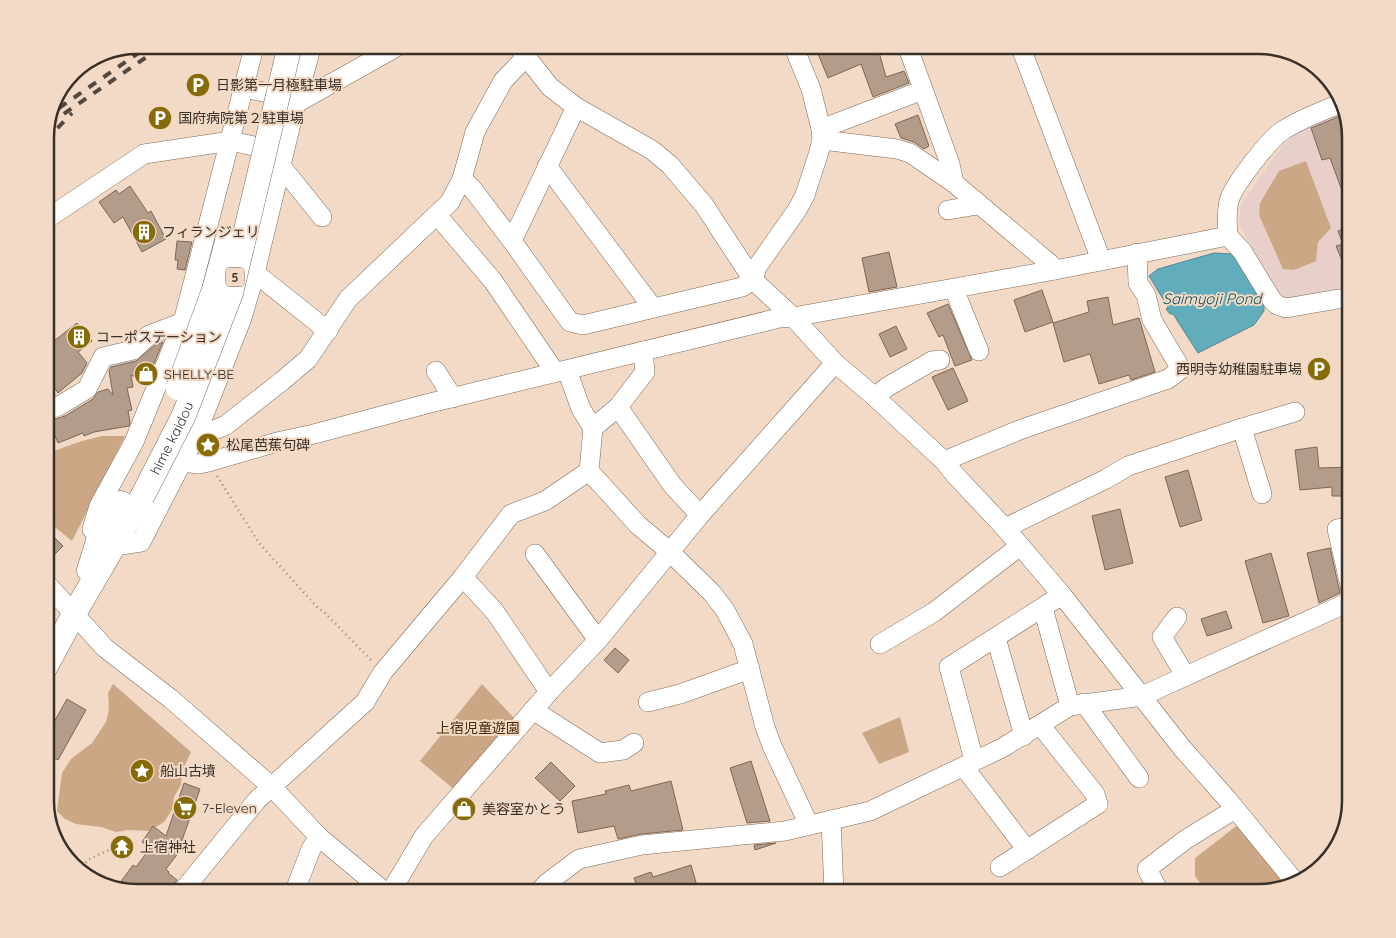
<svg xmlns="http://www.w3.org/2000/svg" width="1396" height="938" viewBox="0 0 1396 938" font-family="Quicksand,'Noto Sans JP',sans-serif">
<style>
.education{fill:#e8cfc9}
.green{fill:#cca786}
.water{fill:#62adbc;stroke:#568890}
.building{fill:#b39c8a;stroke:#7c6756}
.lines{fill:none;stroke-linecap:round;stroke-linejoin:round}
.minor-casing{stroke:#7e6a58;stroke-width:20}
.major-casing{stroke:#7e6a58;stroke-width:25}
.path{stroke:#988779;stroke-width:2.5;stroke-dasharray:1 4;stroke-linecap:butt}
.minor{stroke:#fff;stroke-width:19}
.major{stroke:#fff;stroke-width:24}
.rail{stroke:#54483f;stroke-width:4;stroke-dasharray:9 9;stroke-linecap:butt}
.major-bridge-casing{stroke:#7e6a58;stroke-width:25;stroke-linecap:butt}
.major-bridge{stroke:#fff;stroke-width:24}
.labels{text-anchor:middle;dominant-baseline:central;stroke-width:4;stroke-linejoin:round;paint-order:stroke}
.shield{fill:#f2dac6;stroke:#706357;stroke-width:1}
.shield-label{font-size:12px;font-weight:bold;fill:#393028}
.poi-label{font-size:14px;fill:#393028;stroke:#f2dac6;text-anchor:start}
.street-label{font-size:14px;fill:#393028;stroke:#f2dac6}
.park-label{font-size:14px;fill:#472807;stroke:#f2dac6}
.water-label{font-size:15px;font-style:italic;fill:#0b4f5a;stroke:#f2dac6}
.rim{fill:none;stroke:#393028;stroke-width:2.5}
</style>
<rect width="100%" height="100%" fill="#f2dac6"/>
<path class="education" d="M1344,110L1351,137V287L1300,300L1280,299L1239,224L1241,205L1282,146L1307,125Z"/>
<g class="green">
<path d="M1306,161L1331,228L1318,242L1316,261L1294,270L1283,269L1259,215L1260,203L1279,171Z"/>
<path d="M102,436H125L72,541L45,519V454L82,441Z"/>
<path d="M113,684L191,752L182,771L181,785L174,797L172,810L164,822L149,831L128,830L116,832L101,827L76,824L65,819L57,811L62,773L71,759L92,743L106,722L109,709L108,693Z"/>
<path d="M482,684L516,720L456,791L420,761Z"/>
<path d="M900,717L909,752L879,764L862,733Z"/>
<path d="M1239,824L1287,886L1259,893H1208L1195,876V858Z"/>
</g>
<path class="water" d="M1214,253L1232,254L1237,259L1264,305V311L1254,325L1198,353L1173,314H1170L1166,309L1168,307L1149,276L1158,269Z"/>
<g class="building">
<path d="M825,45H839L843,53L871,45H877L886,77L904,71L909,83L873,97L861,64L828,78L816,49Z"/>
<path d="M1345,114L1351,137L1350,212L1330,158L1322,160L1311,128Z"/>
<path d="M918,115L929,146L924,149L914,142L901,138L895,124Z"/>
<path d="M130,186L148,213L151,211L166,239L142,252L123,217L114,223L99,202L116,190L119,194Z"/>
<path d="M1351,226V282L1336,246L1343,244L1338,231Z"/>
<path d="M177,241L192,242L185,270L177,269L178,260H175Z"/>
<path d="M889,252L897,287L869,292L862,258Z"/>
<path d="M1042,290L1053,322L1025,332L1014,300Z"/>
<path d="M1108,297L1113,325L1139,318L1155,372L1131,380L1129,375L1099,384L1090,354L1064,362L1053,323L1089,312L1087,301Z"/>
<path d="M948,304L972,360L955,366L943,335L939,337L927,313Z"/>
<path d="M77,323L92,341L78,352L87,363L82,373L58,393L45,373V348Z"/>
<path d="M896,326L907,349L890,357L879,334Z"/>
<path d="M163,342L146,382L131,375L133,387L127,388L132,410L128,411L130,422L129,426L94,432L84,436L83,433L58,443L49,421L65,416L93,399L98,392L108,389L113,395L109,371L111,367L136,361L155,345Z"/>
<path d="M953,368L968,401L948,410L932,377Z"/>
<path d="M1317,447L1319,468L1351,467V496H1332V487L1300,490L1295,450Z"/>
<path d="M1188,470L1202,520L1180,527L1165,477Z"/>
<path d="M1120,509L1133,563L1105,570L1092,516Z"/>
<path d="M45,528L63,546L45,564Z"/>
<path d="M1330,548L1340,593L1319,603L1307,553Z"/>
<path d="M1271,553L1289,616L1263,623L1245,561Z"/>
<path d="M1226,611L1232,628L1207,636L1201,619Z"/>
<path d="M615,648L629,660L618,673L604,660Z"/>
<path d="M67,699L86,710L58,760L45,753V738Z"/>
<path d="M751,761L770,821L747,823L730,768Z"/>
<path d="M551,762L575,786L560,801L535,778Z"/>
<path d="M671,781L683,830L641,834L618,839L614,826L578,833L572,801L606,794L605,791L629,785L631,791Z"/>
<path d="M184,783L200,789L180,846L182,848L166,869L169,872L168,873L177,880L170,892L137,893L117,887L133,865L136,867L150,848L142,842L153,826L166,836Z"/>
<path d="M776,843L755,850L754,845Z"/>
<path d="M691,865L699,893H676L673,886L655,893H640L634,878L651,872L653,877Z"/>
</g>
<g class="lines">
<g class="minor-casing">
<g id="minor">
<path d="M517,45L550,87L576,107L652,150L670,165L704,205L753,280L793,317L835,363L875,397L944,461L956,476L1005,528L1062,595L1182,748L1228,800L1296,883"/>
<path d="M793,45L811,89L821,129L923,90"/>
<path d="M907,45L950,164L954,183L1049,263L1055,270"/>
<path d="M1020,45L1101,260"/>
<path d="M244,88L302,100L400,45"/>
<path d="M1342,103C1322,111 1300,119 1282,131C1269,140 1236,182 1230,198C1226,209 1227,224 1228,236L1242,251L1272,300L1277,305L1286,308L1338,299H1351"/>
<path d="M822,140L897,149L910,153L954,183"/>
<path d="M281,166L322,217"/>
<path d="M547,166L653,308"/>
<path d="M462,179L471,187L512,241L570,322L583,325L742,287L753,280L757,267L797,210L805,195L818,155L822,140L821,129"/>
<path d="M948,210L978,205"/>
<path d="M437,215L493,281L555,372"/>
<path d="M45,220L144,154L231,141L277,151"/>
<path d="M512,241L576,107"/>
<path d="M255,273L328,331"/>
<path d="M954,289L979,351"/>
<path d="M643,351L645,372L618,407L593,428L589,471L638,525L669,551L712,593L725,610L743,644L765,727L772,746L809,825"/>
<path d="M567,370L581,409L593,428"/>
<path d="M436,371L453,398"/>
<path d="M875,397L887,387L932,361L940,360"/>
<path d="M618,407L673,486L700,515"/>
<path d="M45,410L59,406L87,389L103,357L133,350L149,335L183,322"/>
<path d="M1242,428L1262,494"/>
<path d="M196,435L210,432L226,425L282,381L308,359L348,299L450,202L462,179L475,132L503,81L526,57"/>
<path d="M944,461L1022,429L1168,379L1181,369L1152,320L1146,295L1138,283L1137,253"/>
<path d="M182,462L199,464L209,462L277,442L314,434L426,404L779,318L793,317L1055,270L1228,236"/>
<path d="M1351,526L1337,529L1351,590"/>
<path d="M1005,528L1106,479L1128,466L1242,428L1295,412"/>
<path d="M99,538L92,529L99,506L134,442L183,322L252,55"/>
<path d="M114,546L141,542L196,435L242,318L255,273L297,99L312,45"/>
<path d="M535,554L598,640"/>
<path d="M463,577L495,612L549,692"/>
<path d="M45,582L105,648L171,699L272,787L319,837L386,893"/>
<path d="M1043,608L1070,706"/>
<path d="M1177,617L1162,637L1185,675"/>
<path d="M996,638L1024,736"/>
<path d="M880,644L934,612L1020,546"/>
<path d="M648,702L680,694L750,669"/>
<path d="M1084,703L1139,778"/>
<path d="M533,710L600,753L623,750L634,743"/>
<path d="M974,760L949,667L1062,595"/>
<path d="M964,767L1027,850"/>
<path d="M831,820L834,893"/>
<path d="M1000,867L1098,804L1095,794L1041,726"/>
<path d="M181,893L257,800L365,702L383,672L463,577L511,514L545,501L589,471"/>
<path d="M294,893L311,849L319,837"/>
<path d="M390,893L424,836L549,692L598,640L700,515L835,363"/>
<path d="M538,893L547,883L579,859L642,845L785,831L870,811L1002,748L1070,706L1142,696L1351,601"/>
<path d="M1160,893L1147,869L1185,840L1235,809"/>
</g>
</g>
<g class="major-casing">
<g id="major">
<path d="M89,570L99,538L121,503"/>
<path d="M45,668L74,614L142,497"/>
</g>
</g>
<g class="path">
<path d="M217,476L259,543L318,608L324,612L372,661"/>
<path d="M79,870L89,859L114,848"/>
</g>
<use href="#minor" class="minor"/>
<use href="#major" class="major"/>
<g class="rail">
<path d="M59,108L150,45"/>
<path d="M49,124L164,45"/>
<path d="M45,141L72,113"/>
</g>
<g class="major-bridge-casing">
<g id="major-bridge">
<path d="M178,388L214,290L227,242"/>
<path id="s1" d="M142,497L184,415L231,293L290,45"/>
</g>
</g>
<use href="#major-bridge" class="major-bridge"/>
</g>
<defs>
<g id="parking-disc" transform="scale(1.25)"><circle r="9.5" fill="#876b08" stroke="#f2dac6"/><path d="M-3.5-5.5H1a3.5 3.5 0 0 1 0 7H-1V5.5H-3.5ZM-1-3.4V-.6H.8a1.4 1.4 0 0 0 0-2.8Z" fill="#fff"/></g>
<g id="building-disc" transform="scale(1.25)"><circle r="9.5" fill="#876b08" stroke="#f2dac6"/><path d="M-4-6H4V6H1V3H-1V6H-4ZM-2.5-4.3h1.7v1.8h-1.7ZM.8-4.3h1.7v1.8H.8ZM-2.5-1h1.7V.8h-1.7ZM.8-1h1.7V.8H.8Z" fill="#fff"/></g>
<g id="shop-disc" transform="scale(1.25)"><circle r="9.5" fill="#876b08" stroke="#f2dac6"/><path d="M-5-2.5h2.3a2.7 3.5 0 0 1 5.4 0H5L5.5 6h-11ZM-1.5-2.5h3a1.5 2.3 0 0 0-3 0Z" fill="#fff"/></g>
<g id="sight-disc" transform="scale(1.25)"><circle r="9.5" fill="#876b08" stroke="#f2dac6"/><path d="M0-6L1.8-2.2L6-1.7L2.9 1.2L3.7 5.4L0 3.3L-3.7 5.4L-2.9 1.2L-6-1.7L-1.8-2.2Z" fill="#fff"/></g>
<g id="supermarket-disc" transform="scale(1.25)"><circle r="9.5" fill="#876b08" stroke="#f2dac6"/><path d="M-6-5.5h2.5l.6 2H6L4.5 2H-2.5L-4.4-4H-6ZM-1.5 3.2a1.3 1.3 0 1 0 .1 0ZM3 3.2a1.3 1.3 0 1 0 .1 0Z" fill="#fff"/></g>
<g id="temple-disc" transform="scale(1.25)"><circle r="9.5" fill="#876b08" stroke="#f2dac6"/><path d="M0-6L5-2H3V0L6.5 2.5H4V6H1.5V3h-3V6H-4V2.5H-6.5L-3 0V-2H-5Z" fill="#fff"/></g>
</defs>
<g fill-rule="evenodd">
<use href="#parking-disc" x="198" y="85"/>
<use href="#parking-disc" x="160" y="118"/>
<use href="#building-disc" x="144" y="232"/>
<use href="#building-disc" x="79" y="337"/>
<use href="#parking-disc" x="1319" y="369"/>
<use href="#shop-disc" x="146" y="374"/>
<use href="#sight-disc" x="208" y="445"/>
<use href="#sight-disc" x="142" y="771"/>
<use href="#supermarket-disc" x="185" y="808"/>
<use href="#shop-disc" x="464" y="809"/>
<use href="#temple-disc" x="122" y="847"/>
</g>
<g class="labels">
<rect class="shield" x="226" y="267.5" width="18" height="19" rx="4"/>
<g class="shield-label">
<text x="235" y="277">5</text>
</g>
<g class="poi-label">
<text x="216" y="85">日影第一月極駐車場</text>
<text x="178" y="118">国府病院第２駐車場</text>
<text x="162" y="232">フィランジェリ</text>
<text x="96" y="337">コーポステーション</text>
<text x="1302" y="369" text-anchor="end">西明寺幼稚園駐車場</text>
<text x="164" y="374">SHELLY-BE</text>
<text x="226" y="445">松尾芭蕉句碑</text>
<text x="160" y="771">船山古墳</text>
<text x="202" y="808">7-Eleven</text>
<text x="482" y="809">美容室かとう</text>
<text x="140" y="847">上宿神社</text>
</g>
<g class="street-label">
<text stroke="none"><textPath href="#s1" startOffset="66">hime kaidou</textPath></text>
</g>
<g class="park-label">
<text x="478" y="728">上宿児童遊園</text>
</g>
<g class="water-label">
<text x="1212" y="298">Saimyoji Pond</text>
</g>
</g>
<path d="M0 0H1396V938H0ZM137 54H1259A83 83 0 0 1 1342 137V801A83 83 0 0 1 1259 884H137A83 83 0 0 1 54 801V137A83 83 0 0 1 137 54Z" fill="#f2dac6" fill-rule="evenodd"/>
<path class="rim" d="M137 54H1259A83 83 0 0 1 1342 137V801A83 83 0 0 1 1259 884H137A83 83 0 0 1 54 801V137A83 83 0 0 1 137 54Z"/>
</svg>
